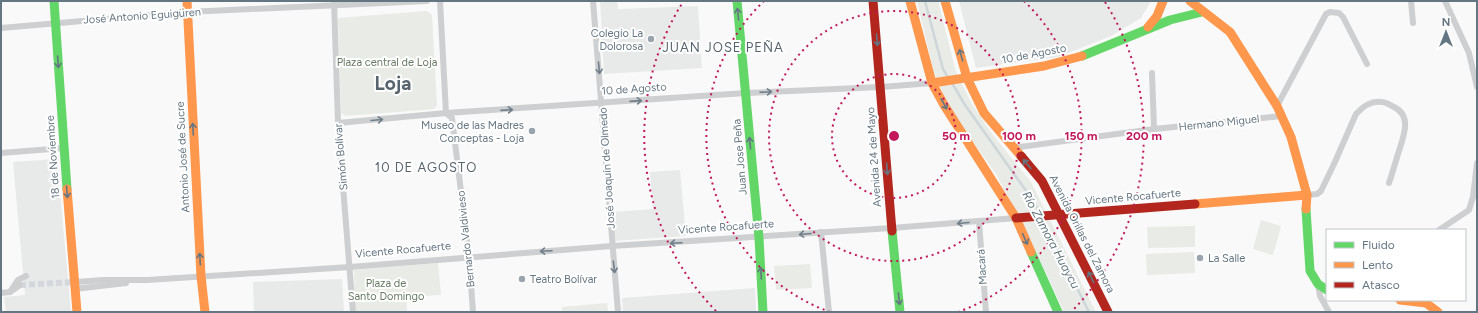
<svg xmlns="http://www.w3.org/2000/svg" width="1478" height="313" viewBox="0 0 1478 313" font-family="Figtree,sans-serif">
<style>
.built{fill:#e8e9e9}
.green{fill:#e8ebe6}
.lines{fill:none;stroke-linecap:round;stroke-linejoin:round}
.stream{stroke:#ced6d9;stroke-width:2.5}
.street-tunnel{stroke:#d4d8dc;stroke-width:6;stroke-dasharray:6 3;stroke-linecap:butt}
.street{stroke:#cecfd0;stroke-width:6}
.fast{stroke:#63d668;stroke-width:9}
.slow{stroke:#ff974d;stroke-width:9}
.jam{stroke:#b3261e;stroke-width:9}
.oneway{stroke:#657683}
.oneway2{stroke:#707f8b}
.ring{fill:none;stroke:#c2185b;stroke-width:2;stroke-dasharray:2 4}
.poi-dot{fill:#99a4ac;stroke:#fff;stroke-width:1.5}
.labels{text-anchor:middle;dominant-baseline:central;stroke-width:4;stroke-linejoin:round;paint-order:stroke}
.street-label{font-size:11px;fill:#657683;stroke:#fff}
.poi-label{font-size:11px;fill:#657683;stroke:#fff;text-anchor:end}
.park-label{font-size:11px;fill:#687a64;stroke:#fff}
.water-label{font-size:12px;font-style:italic;fill:#60757c;stroke:#fff}
.quarter-label{font-size:13px;letter-spacing:1px;fill:#57646e;stroke:#fff}
.town-label{font-size:19px;font-weight:bold;fill:#57646e;stroke:#fff}
.centre{fill:#c2185b;stroke:#fff;stroke-width:2}
.ring-label{font-size:12px;text-anchor:middle;font-weight:bold;fill:#c2185b;stroke:#fff;stroke-width:4;stroke-linejoin:round;paint-order:stroke}
</style>
<rect width="100%" height="100%" fill="#f9f9f9"/>
<g class="built">
<path d="M600,1H617L618,9L698,6L702,68L604,74Z"/>
<path d="M959,1H1151L1141,18L1111,36L1058,57L976,68Z"/>
<path d="M57,159L71,312H6L4,297L25,295L13,162Z"/>
<path d="M680,170L686,236L614,241L612,212L653,209L650,172Z"/>
<path d="M342,279L344,312H254L253,282Z"/>
<path d="M755,288L756,312H623L622,298Z"/>
</g>
<g class="green">
<path d="M917,1H938L956,72L972,104L993,135L1031,182L1096,312H1064L1039,258L996,174L951,111L934,73Z"/>
<path d="M427,11L432,15L437,106L434,109L346,116L341,113L338,18Z"/>
<path d="M1261,220L1281,226L1273,255L1253,249Z"/>
<path d="M1195,226V247L1148,248L1147,227Z"/>
<path d="M1194,252L1195,273L1147,275L1146,254Z"/>
<path d="M438,263L441,295L407,297V312H355L354,270Z"/>
<path d="M810,264L812,288L776,290L774,266Z"/>
<path d="M607,303L608,312H562V307Z"/>
</g>
<g class="lines">
<g class="stream">
<path d="M925,1L943,69L949,79"/>
<path d="M952,83L965,105L1034,202L1089,312"/>
</g>
<path class="street-tunnel" d="M20,285L76,282"/>
<g class="street">
<path d="M334,1L338,123L353,312"/>
<path d="M440,1L446,113L452,118L469,257L473,312"/>
<path d="M593,1L618,312"/>
<path d="M1411,1L1413,23"/>
<path d="M1445,1L1469,53L1477,87"/>
<path d="M1,28L187,12L427,1"/>
<path d="M1152,73L1154,129"/>
<path d="M1277,106L1326,14L1330,12L1339,13L1343,17L1367,64"/>
<path d="M338,123L446,113L746,93L881,87L932,83"/>
<path d="M1013,148L1154,129L1282,116"/>
<path d="M1,153L64,148"/>
<path d="M1307,195L1317,194L1321,191L1334,164L1356,114C1363,106 1371,100 1382,102C1386,102 1390,105 1394,107C1413,116 1403,138 1398,154C1395,164 1392,174 1389,183"/>
<path d="M979,222L986,312"/>
<path d="M1439,230L1469,210L1473,197L1477,163"/>
<path d="M821,232L829,312"/>
<path d="M76,282L103,280H147L350,267L612,246L892,228L1016,218"/>
<path d="M1318,284L1320,296L1329,312"/>
<path d="M75,289L126,283"/>
<path d="M10,292L18,280L26,276"/>
<path d="M1,293L10,292L20,285"/>
</g>
<g class="fast">
<path d="M54,1L67,189"/>
<path d="M737,1L759,238L763,312"/>
<path d="M1082,56L1170,20L1202,12"/>
<path d="M1306,209L1310,271L1318,284L1327,290"/>
<path d="M892,231L900,312"/>
<path d="M1031,252L1058,312"/>
</g>
<g class="slow">
<path d="M187,1L201,276L205,312"/>
<path d="M910,1L932,83L944,105L1016,218L1031,252"/>
<path d="M945,1L967,78L984,113L1021,156"/>
<path d="M1190,1L1230,32L1277,106L1291,137L1307,195L1306,209"/>
<path d="M1148,27L1157,16L1163,1"/>
<path d="M932,83L1044,66L1082,56"/>
<path d="M67,189L77,312"/>
<path d="M1195,204L1307,195"/>
<path d="M1400,300L1426,303L1438,312"/>
</g>
<g class="jam">
<path d="M873,1L892,231"/>
<path d="M1021,156L1042,181L1108,312"/>
<path d="M1016,218L1195,204"/>
</g>
</g>
<defs><path id="oneway-shaft" d="M-6 0H5M1.5-3L5.5 0L1.5 3" fill="none" stroke-width="1.6" stroke-linecap="round" stroke-linejoin="round"/></defs>
<g class="oneway">
<use href="#oneway-shaft" transform="translate(738 14) rotate(-96)"/>
<use href="#oneway-shaft" transform="translate(877 40) rotate(85)"/>
<use href="#oneway-shaft" transform="translate(961 55) rotate(-106)"/>
<use href="#oneway-shaft" transform="translate(58 62) rotate(86)"/>
<use href="#oneway-shaft" transform="translate(944 104) rotate(61)"/>
<use href="#oneway-shaft" transform="translate(193 129) rotate(-93)"/>
<use href="#oneway-shaft" transform="translate(750 143) rotate(-95)"/>
<use href="#oneway-shaft" transform="translate(1027 164) rotate(-131)"/>
<use href="#oneway-shaft" transform="translate(887 169) rotate(86)"/>
<use href="#oneway-shaft" transform="translate(67 192) rotate(85)"/>
<use href="#oneway-shaft" transform="translate(1025 239) rotate(66)"/>
<use href="#oneway-shaft" transform="translate(200 259) rotate(-93)"/>
<use href="#oneway-shaft" transform="translate(761 273) rotate(-93)"/>
<use href="#oneway-shaft" transform="translate(1091 277) rotate(-117)"/>
<use href="#oneway-shaft" transform="translate(899 299) rotate(84)"/>
</g>
<g class="oneway2">
<use href="#oneway-shaft" transform="translate(599 68) rotate(85)"/>
<use href="#oneway-shaft" transform="translate(766 92) rotate(-3)"/>
<use href="#oneway-shaft" transform="translate(636 101) rotate(-4)"/>
<use href="#oneway-shaft" transform="translate(507 110) rotate(-4)"/>
<use href="#oneway-shaft" transform="translate(377 120) rotate(-5)"/>
<use href="#oneway-shaft" transform="translate(963 223) rotate(175)"/>
<use href="#oneway-shaft" transform="translate(805 234) rotate(175)"/>
<use href="#oneway-shaft" transform="translate(676 243) rotate(177)"/>
<use href="#oneway-shaft" transform="translate(546 251) rotate(177)"/>
<use href="#oneway-shaft" transform="translate(614 267) rotate(84)"/>
</g>
<g class="ring">
<circle cx="894" cy="136" r="62"/>
<circle cx="894" cy="136" r="125"/>
<path d="M830 312A187 187 0 0 1 764 1M1024 1A187 187 0 0 1 958 312"/>
<path d="M716 311A250 250 0 0 1 683 2M1105 2A250 250 0 0 1 1072 311"/>
</g>
<g class="poi-dot">
<circle cx="651" cy="39" r="4"/>
<circle cx="532" cy="131" r="4"/>
<circle cx="1200" cy="258" r="4"/>
<circle cx="522" cy="279" r="4"/>
</g>
<g class="labels">
<g class="street-label">
<text transform="translate(142 16) rotate(-4)">José Antonio Eguigüren</text>
<text transform="translate(1034 54) rotate(-11)">10 de Agosto</text>
<text transform="translate(634 89) rotate(-4)">10 de Agosto</text>
<text transform="translate(1219 123) rotate(-6)">Hermano Miguel</text>
<text transform="translate(53 157) rotate(-94)">18 de Noviembre</text>
<text transform="translate(183 157) rotate(-93)">Antonio José de Sucre</text>
<text transform="translate(341 157) rotate(-95)">Simón Bolívar</text>
<text transform="translate(740 157) rotate(-95)">Juan Jose Peña</text>
<text transform="translate(874 157) rotate(-94)">Avenida 24 de Mayo</text>
<text transform="translate(607 168) rotate(-94)">José Joaquín de Olmedo</text>
<text transform="translate(1133 197) rotate(-5)">Vicente Rocafuerte</text>
<text transform="translate(726 227) rotate(-4)">Vicente Rocafuerte</text>
<text transform="translate(1082 234) rotate(63)">Avenida Orillas del Zamora</text>
<text transform="translate(466 239) rotate(-96)">Bernardo Valdivieso</text>
<text transform="translate(403 250) rotate(-5)">Vicente Rocafuerte</text>
<text transform="translate(982 267) rotate(-94)">Macará</text>
</g>
<g class="poi-label">
<text x="643" y="33">Colegio La<tspan x="643" dy="13">Dolorosa</tspan></text>
<text x="524" y="125">Museo de las Madres<tspan x="524" dy="13">Conceptas - Loja</tspan></text>
<text x="1208" y="258" text-anchor="start">La Salle</text>
<text x="530" y="279" text-anchor="start">Teatro Bolívar</text>
</g>
<g class="park-label">
<text x="387" y="62">Plaza central de Loja</text>
<text x="386" y="283">Plaza de<tspan x="386" dy="13">Santo Domingo</tspan></text>
</g>
<g class="water-label">
<text transform="translate(1051 240) rotate(62)">Río Zamora Huaycu</text>
</g>
<g class="quarter-label">
<text x="723" y="47">JUAN JOSE PEÑA</text>
<text x="426" y="167">10 DE AGOSTO</text>
</g>
<g class="town-label">
<text x="393" y="83">Loja</text>
</g>
</g>
<circle cx="894" cy="136" r="6" class="centre"/>
<g class="ring-label">
<text x="956" y="140">50 m</text>
<text x="1019" y="140">100 m</text>
<text x="1081" y="140">150 m</text>
<text x="1144" y="140">200 m</text>
</g>
<rect width="1478" height="313" fill="none" stroke="#657683" stroke-width="4"/>
<rect x="1326" y="229" width="140" height="72" fill="#ffffff" stroke="#c1c8cd"/>
<rect x="1334" y="242" width="20" height="6" fill="#63d668" stroke="#c1c8cd"/>
<text x="1362" y="249" font-size="12" fill="#657683">Fluido</text>
<rect x="1334" y="262" width="20" height="6" fill="#ff974d" stroke="#c1c8cd"/>
<text x="1362" y="269" font-size="12" fill="#657683">Lento</text>
<rect x="1334" y="282" width="20" height="6" fill="#b3261e" stroke="#c1c8cd"/>
<text x="1362" y="289" font-size="12" fill="#657683">Atasco</text>
<g transform="translate(1446 32)" stroke="#ffffff" stroke-width="3" paint-order="stroke">
<path d="M0-3L7 15L0 10L-7 15Z" fill="#657683"/>
<text y="-6" font-size="11" font-weight="bold" text-anchor="middle" fill="#657683">N</text>
</g>
</svg>
